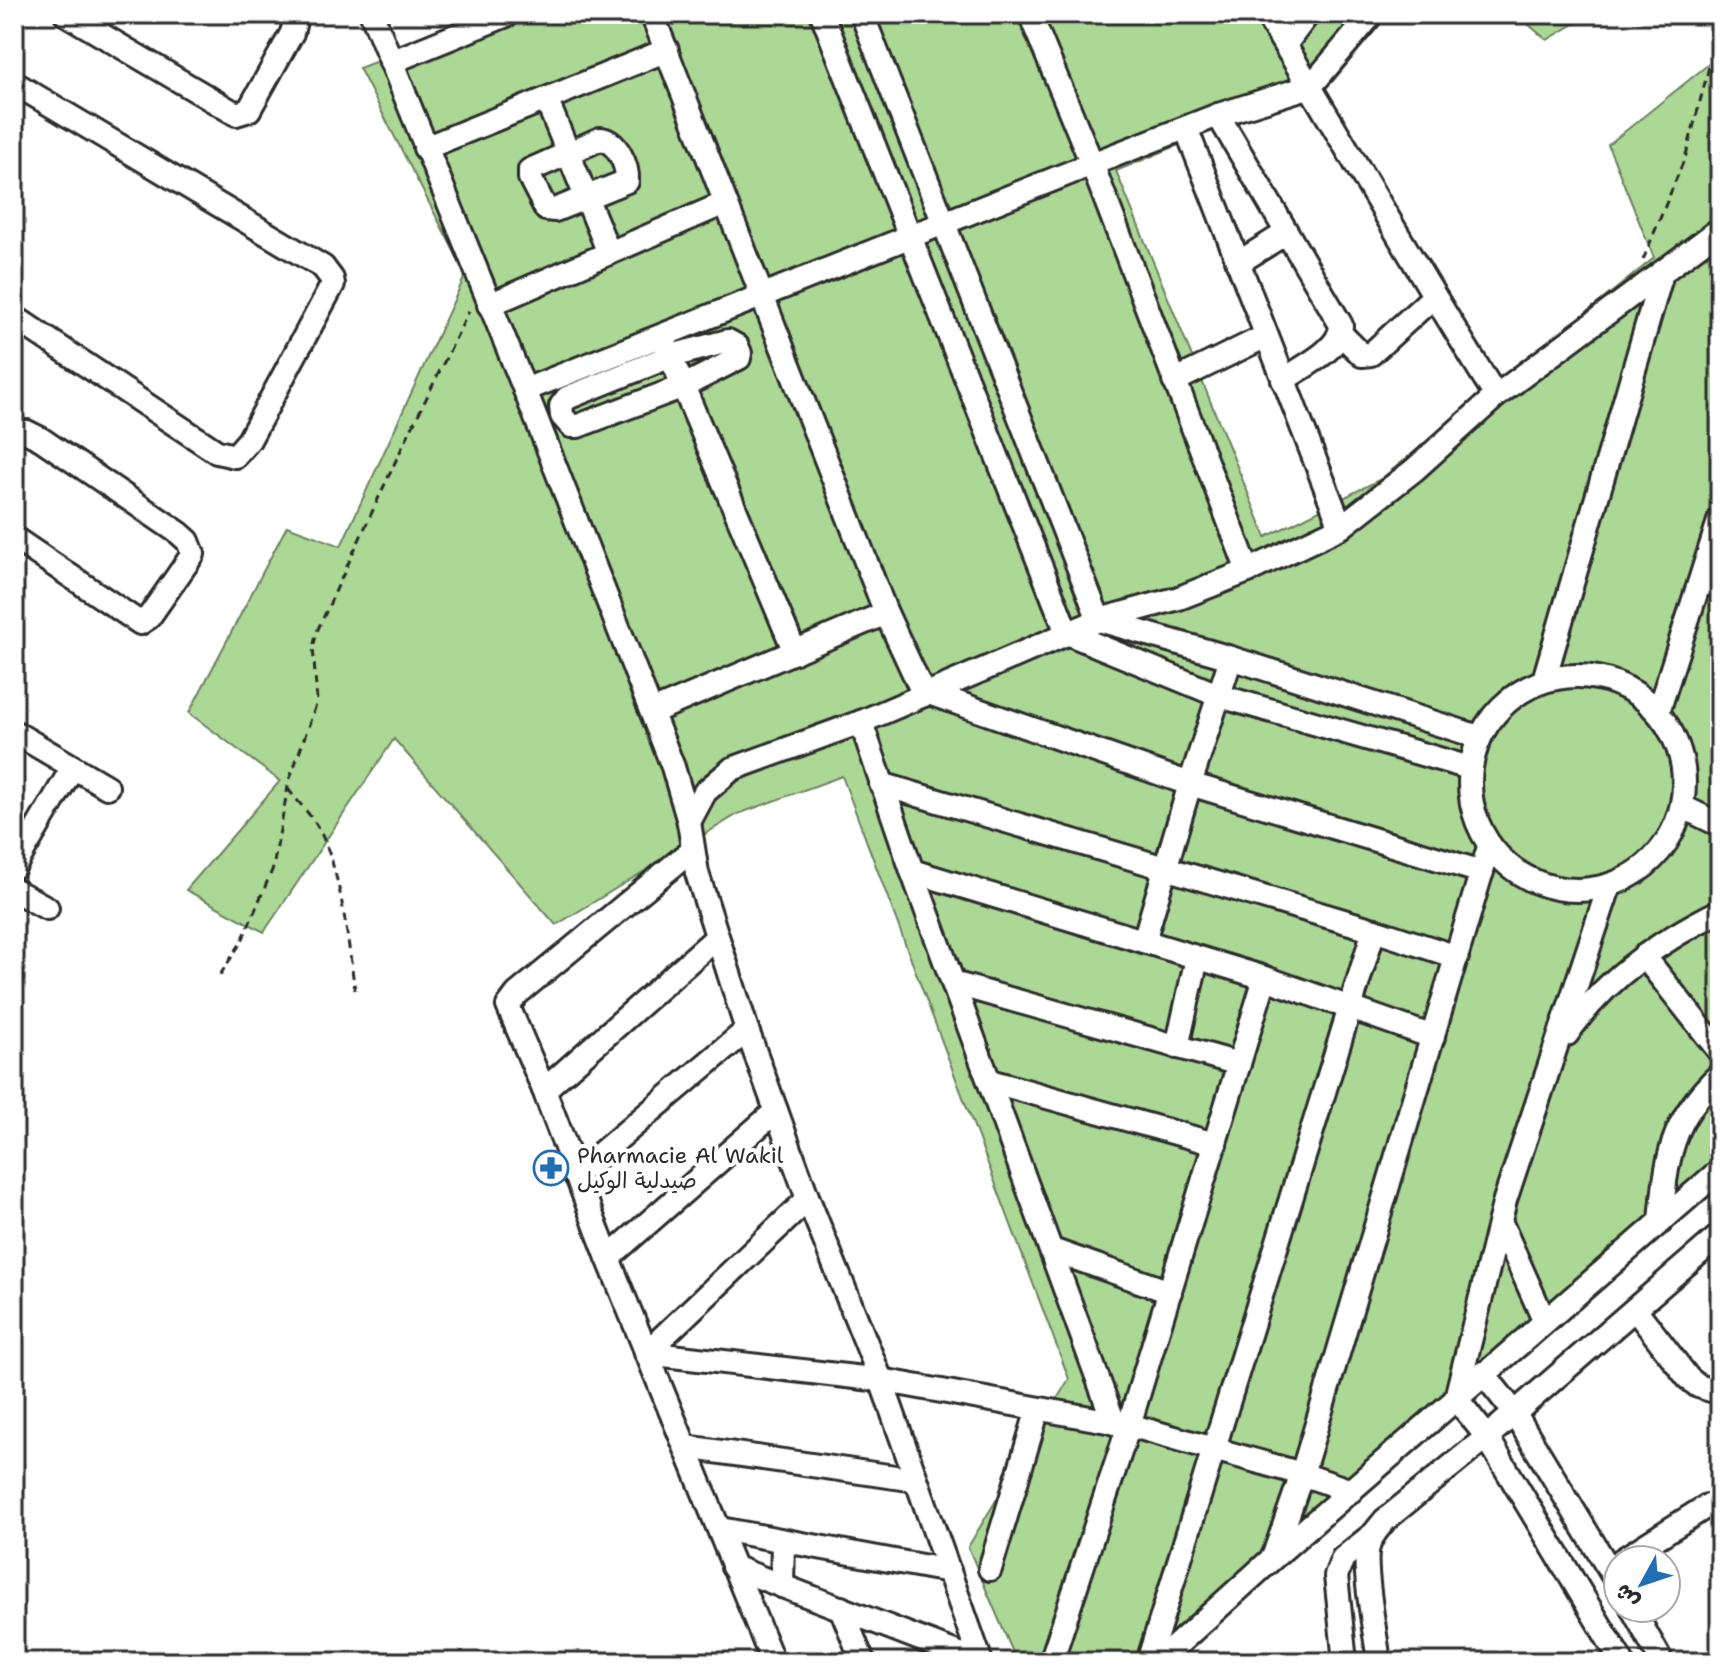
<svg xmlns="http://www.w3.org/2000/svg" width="1734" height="1676" viewBox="0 0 1734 1676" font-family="'Shantell Sans','Playpen Sans Arabic',sans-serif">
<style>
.green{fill:#acd896;stroke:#6c8260;stroke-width:2}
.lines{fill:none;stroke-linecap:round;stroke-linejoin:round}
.minor-casing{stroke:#2b2b2b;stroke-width:28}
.path{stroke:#2b2b2b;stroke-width:3;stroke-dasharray:8 6;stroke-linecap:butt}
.minor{stroke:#fff;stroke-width:22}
.labels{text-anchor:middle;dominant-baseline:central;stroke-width:8;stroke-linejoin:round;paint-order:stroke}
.poi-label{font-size:22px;fill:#2b2b2b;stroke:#fff;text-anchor:start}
</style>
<rect width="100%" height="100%" fill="#fff"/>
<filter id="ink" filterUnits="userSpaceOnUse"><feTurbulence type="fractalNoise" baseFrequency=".0125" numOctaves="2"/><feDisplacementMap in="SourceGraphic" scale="16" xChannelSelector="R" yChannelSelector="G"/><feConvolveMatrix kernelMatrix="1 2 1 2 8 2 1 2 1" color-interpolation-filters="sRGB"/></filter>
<g filter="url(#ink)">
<g class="green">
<path d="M500,14H1388L1333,81L1116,171L1266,537L1381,479L1654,258L1608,145L1720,55V1169L1162,1662H1017L968,1547L1069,1379L842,776L738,814L556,925L394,739L264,932L186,890L280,781L189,713L287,526L341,546L466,274L359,68Z"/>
<path d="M1516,14H1591L1547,40Z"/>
</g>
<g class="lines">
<g class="minor-casing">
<g id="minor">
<path d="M66,14L236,114L249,110L292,33L295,21L289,14"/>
<path d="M372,14L525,390L673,767L689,822L697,873L747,1030L808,1199L881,1380L981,1662"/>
<path d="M652,14L886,613L924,695"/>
<path d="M822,14L1067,633L1220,696L1470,768"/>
<path d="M862,14L1099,620L1231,658L1479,737"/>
<path d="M1030,14L1092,164L1248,571"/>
<path d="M1266,14C1344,141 1417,271 1496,396"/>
<path d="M1285,45L1308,14"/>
<path d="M391,62L509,14"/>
<path d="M14,83L323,267L332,279L333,284L249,440L235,456L217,452L14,317"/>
<path d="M547,101L609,253"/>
<path d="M1218,115L1341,325C1341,350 1302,367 1283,380"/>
<path d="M1186,128L1341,527"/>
<path d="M600,139C617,140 628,166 627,181L555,210L546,209L530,178V170Z"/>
<path d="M425,148L667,50"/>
<path d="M1238,263L1286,233"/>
<path d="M489,305L725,203"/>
<path d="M1341,334L1362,355L1371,354L1433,297"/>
<path d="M728,341L737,346L740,353L739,358L684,386L578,426H571L562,416L561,406L567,398L671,356Z"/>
<path d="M665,343L795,652"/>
<path d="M1174,381L1266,336"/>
<path d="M525,390L1092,164L1218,115L1311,86L1372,14"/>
<path d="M14,432H27L41,439L179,533L188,541L193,554L149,617L140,623L14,538"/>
<path d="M1701,581L1720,587"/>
<circle cx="1577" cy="783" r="107"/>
<path d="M1544,680L1662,273"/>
<path d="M929,693L1190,784L1482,872"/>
<path d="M652,712L886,613"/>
<path d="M1658,712L1720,518"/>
<path d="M861,722L912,871L1114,1423"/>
<path d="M14,732L107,787"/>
<path d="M881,784L1374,930L1457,957"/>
<path d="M1683,807L1720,825"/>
<path d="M689,822L705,792L732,769L861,722L1099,620L1179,598L1248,571L1341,527L1414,470L1496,396L1720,229"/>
<path d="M692,850L517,994L508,1006L544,1090L608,1258L773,1662"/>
<path d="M14,867L73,767"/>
<path d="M912,871L1265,978L1433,1037"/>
<path d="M1609,887L1505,1200L1456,1398L1487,1437L1622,1662"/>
<path d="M14,890L47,908"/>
<path d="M1144,941L1190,784L1231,658"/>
<path d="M1644,956L1720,1052"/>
<path d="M953,983L1239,1064"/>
<path d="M1567,1034C1604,980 1661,940 1720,911"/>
<path d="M1177,1047L1197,958"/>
<path d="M990,1081L1215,1144"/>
<path d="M544,1090L716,938"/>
<path d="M575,1175L747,1030"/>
<path d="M808,1199L646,1353L881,1380L1129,1425L1302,1474L1351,1491"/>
<path d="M1500,1221L1544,1320"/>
<path d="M1661,1222C1666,1159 1671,1119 1720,1074"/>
<path d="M1052,1250L1170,1292"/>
<path d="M608,1258L776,1111"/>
<path d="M1635,1309L1688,1378L1698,1386L1717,1392"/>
<path d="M1483,1373L1514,1412L1618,1584"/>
<path d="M686,1447L916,1480"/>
<path d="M720,1529L949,1571"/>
<path d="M1274,1555L1302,1474L1489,847"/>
<path d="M1622,1560L1707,1506"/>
<path d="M733,1567L980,1662"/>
<path d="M990,1569L1038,1409"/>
<path d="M782,1586L783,1541"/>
<path d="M841,1608L863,1662"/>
<path d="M1632,1608L1662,1662"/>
<path d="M1051,1662L1129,1425L1265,978"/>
<path d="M1148,1662L1374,930"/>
<path d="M1158,1662L1274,1557L1720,1170"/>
<path d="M1345,1662L1336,1576L1343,1558L1372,1535"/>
<path d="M1379,1662C1376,1636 1362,1568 1368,1547C1371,1535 1378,1529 1385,1520L1487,1437L1720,1235"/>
</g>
</g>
<g class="path">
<path d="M1709,14L1720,25"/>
<path d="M1643,260L1686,155L1720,25"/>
<path d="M288,789C299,803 313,817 321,833C343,881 347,938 355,990"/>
<path d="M220,975L242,941L273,868L289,781L317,702L313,647L318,629L397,458L469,311"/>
</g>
<use href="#minor" class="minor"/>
</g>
</g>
<defs>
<g id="pharmacy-ring" transform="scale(1.8)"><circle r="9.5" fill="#fff" stroke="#1f6fb2" stroke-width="1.5"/><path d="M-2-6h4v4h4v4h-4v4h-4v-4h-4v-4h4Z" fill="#1f6fb2"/></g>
</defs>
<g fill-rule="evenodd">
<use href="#pharmacy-ring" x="551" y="1168"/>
</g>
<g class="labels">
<g class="poi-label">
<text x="577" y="1155">Pharmacie Al Wakil<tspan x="577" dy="25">صيدلية الوكيل</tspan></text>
</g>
</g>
<rect width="1734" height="1676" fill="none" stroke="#fff" stroke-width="48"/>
<rect x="24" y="24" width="1686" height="1628" fill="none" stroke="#2b2b2b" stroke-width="3" filter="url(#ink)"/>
<g transform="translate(1642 1584) rotate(230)"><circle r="38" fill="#ffffff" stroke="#aaaaaa" stroke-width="2"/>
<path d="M0-6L14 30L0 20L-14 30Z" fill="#1f6fb2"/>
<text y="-12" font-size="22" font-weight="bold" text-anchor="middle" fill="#2b2b2b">ش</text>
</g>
</svg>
